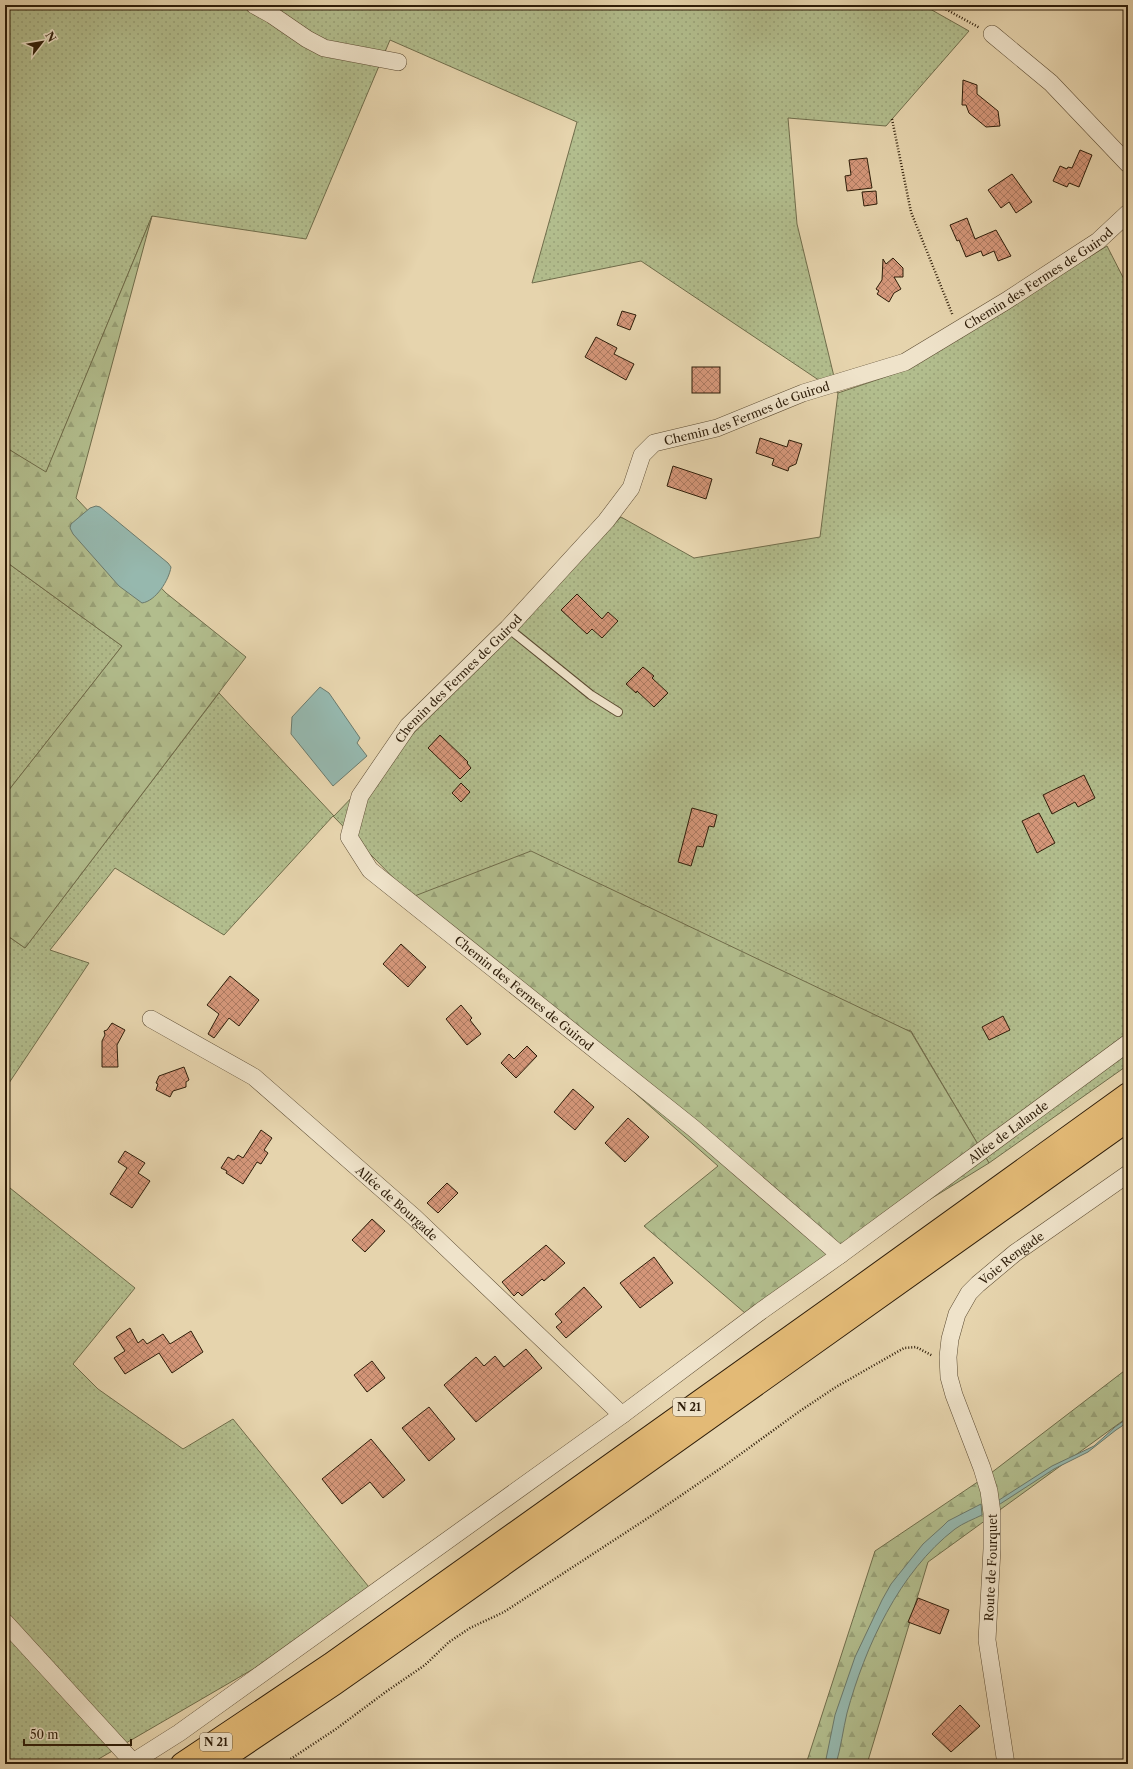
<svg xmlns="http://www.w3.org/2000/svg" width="1133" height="1769" viewBox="0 0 1133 1769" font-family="'Libre Caslon Text',serif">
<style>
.grass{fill:url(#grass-dots);stroke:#706d4b}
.forest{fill:url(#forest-firs);stroke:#706d4b}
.water{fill:#96b8ae;stroke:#6c7a6c}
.building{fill:url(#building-cross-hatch);stroke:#2e1d09}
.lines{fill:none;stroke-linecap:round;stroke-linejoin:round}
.service-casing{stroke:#5c4b32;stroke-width:10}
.minor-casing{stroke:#5c4b32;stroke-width:18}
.trunk-casing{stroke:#2e1d09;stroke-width:24}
.path{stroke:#2e1d09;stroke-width:2.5;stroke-dasharray:1 2;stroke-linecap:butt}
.service{stroke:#efe3ca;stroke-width:8}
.minor{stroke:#efe3ca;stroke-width:17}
.trunk{stroke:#e3ba76;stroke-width:22}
.labels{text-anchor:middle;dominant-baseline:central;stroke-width:3;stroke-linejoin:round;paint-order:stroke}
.shield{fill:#efe3ca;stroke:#685843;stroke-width:1}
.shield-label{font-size:11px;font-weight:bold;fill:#2e1d09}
.street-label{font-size:12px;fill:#2e1d09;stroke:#efe3ca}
</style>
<defs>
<pattern id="grass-dots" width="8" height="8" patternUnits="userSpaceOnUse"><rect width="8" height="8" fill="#b2bd8d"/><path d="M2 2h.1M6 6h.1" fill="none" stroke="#99a278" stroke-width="1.8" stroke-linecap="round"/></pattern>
<pattern id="forest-firs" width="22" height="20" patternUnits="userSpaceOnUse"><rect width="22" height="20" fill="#b2bd8d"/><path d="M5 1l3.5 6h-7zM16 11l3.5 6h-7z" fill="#99a278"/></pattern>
<pattern id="building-cross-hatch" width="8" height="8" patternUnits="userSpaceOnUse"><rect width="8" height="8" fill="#d49679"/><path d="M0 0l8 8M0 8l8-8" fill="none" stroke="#ac7a61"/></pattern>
</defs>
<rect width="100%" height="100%" fill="#e6d4ad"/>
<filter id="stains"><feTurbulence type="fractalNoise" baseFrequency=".005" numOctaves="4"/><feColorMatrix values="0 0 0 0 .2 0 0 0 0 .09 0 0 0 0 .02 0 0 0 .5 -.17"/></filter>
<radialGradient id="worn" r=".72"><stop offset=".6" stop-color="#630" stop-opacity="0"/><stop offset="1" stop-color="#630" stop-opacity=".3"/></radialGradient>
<g class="grass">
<path d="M5,5H923L969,31L886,126L788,118L797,224L838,393L903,371L1107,246L1128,287V1065L989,1163L911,1031L412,897L333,816L224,935L115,868L50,950L89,963L5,1089V934L25,948L219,693L334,816L621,517L694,558L820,537L838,393L641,261L532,283L577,122L390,40L306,239L152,216L46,473L5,447Z"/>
<path d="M5,561L122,646L5,795Z"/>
<path d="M5,1184L135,1288L73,1364L98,1389L183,1449L233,1419L377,1597L90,1764H5Z"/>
</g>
<g class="forest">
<path d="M152,216L76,498L166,593L246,657L25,948L5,934V795L122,646L5,561V447L46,472Z"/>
<path d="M531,851L911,1032L989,1163L745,1313L644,1226L718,1166L412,897Z"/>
<path d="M1128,1368V1417L928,1562L867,1764H806L875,1551L991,1473Z"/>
</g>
<g class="water">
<path d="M96,506L100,507L168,563L171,567C169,580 156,601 142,603L119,586L73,534L70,528L71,524L90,508Z"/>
<path d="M320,687L329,693L360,738L357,743L367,756L333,786L291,734L292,717Z"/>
<path d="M1128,1418V1422L1116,1430L1088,1452L1054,1469L997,1506L996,1502L1052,1466L1094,1446L1115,1427Z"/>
<path d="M981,1504L982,1515C974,1519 963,1523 955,1529C899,1572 865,1647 847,1713C843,1730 841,1747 836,1764H825L835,1715L855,1657L882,1600L891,1584L923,1544L943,1526L948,1521Z"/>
</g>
<g class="building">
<path d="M963,80L977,85V94L998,111L1000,126L986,127L969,113L966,105H962Z"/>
<path d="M1080,150L1092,155L1079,187L1069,183L1067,187L1053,181L1060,166L1067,169L1068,167L1072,168Z"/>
<path d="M867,158L872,188L847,191L845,176L851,175L849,160Z"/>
<path d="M1012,174L1032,202L1016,213L1009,202L1001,208L988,190Z"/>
<path d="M876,191L877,204L864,206L862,192Z"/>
<path d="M967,218L975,239L996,230L1011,256L998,261L994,251L983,256L981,251L966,257L959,240L957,241L950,225Z"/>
<path d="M893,258L903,268V277H894L901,289L894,293L889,302L877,294L879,291L876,289L882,280L883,259L886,264Z"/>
<path d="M622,311L636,315L630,330L617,325Z"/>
<path d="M596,337L617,348L614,354L634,364L626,380L585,357Z"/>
<rect x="692" y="367" width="28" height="26"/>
<path d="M760,438L787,447L789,440L802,444L796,464L789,467L788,471L772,465L774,459L756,453Z"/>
<path d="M673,466L712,479L706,499L667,486Z"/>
<path d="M577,594L602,619L608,612L618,621L602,638L592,629L587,634L561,610Z"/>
<path d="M643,667L654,676L652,678L668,693L654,707L637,691L636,693L626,684Z"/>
<path d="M440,735L468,762L467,763L471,768L460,779L428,748Z"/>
<path d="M1084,775L1095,798L1078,807L1075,802L1052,814L1043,795Z"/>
<path d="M461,783L470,792L461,802L452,793Z"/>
<path d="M692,808L717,815L714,827L709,826L703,847L697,846L691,866L678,862Z"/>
<path d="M1039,813L1055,843L1037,853L1022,821Z"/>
<path d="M401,944L426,967L408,987L383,964Z"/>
<path d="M230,976L259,1000L239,1026L229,1018L214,1038L208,1034L219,1014L207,1005Z"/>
<path d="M461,1005L472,1018L470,1020L481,1034L467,1045L446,1019Z"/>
<path d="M1003,1016L1010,1030L989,1040L982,1027Z"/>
<path d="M112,1023L125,1030L117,1045L118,1067H102V1041L105,1035L104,1031L107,1030Z"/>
<path d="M527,1046L537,1056L516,1078L501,1063L509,1054L514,1059Z"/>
<path d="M184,1067L189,1080L186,1082V1087L173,1091L170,1097L156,1090L158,1084L156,1083L159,1076Z"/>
<path d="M573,1089L594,1107L575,1130L554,1112Z"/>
<path d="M628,1118L649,1137L625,1162L605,1143Z"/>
<path d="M261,1130L272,1138L264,1150L268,1153L261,1164L257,1162L243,1184L226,1173L227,1171L221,1168L228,1157L234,1160L238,1155L243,1158Z"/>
<path d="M125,1151L145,1163L138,1173L150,1181L132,1208L110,1194L127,1168L118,1162Z"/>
<path d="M447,1183L458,1193L438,1213L427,1203Z"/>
<path d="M372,1219L385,1231L365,1252L352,1240Z"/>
<path d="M546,1245L565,1263L544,1281L542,1279L522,1296L518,1292L514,1296L502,1282Z"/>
<path d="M654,1257L673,1283L640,1308L620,1283Z"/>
<path d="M584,1287L602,1307L566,1338L556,1327L562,1322L555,1314Z"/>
<path d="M130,1328L138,1343L143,1339L147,1344L163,1334L170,1344L191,1331L203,1352L172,1373L159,1353L125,1374L114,1358L125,1351L116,1337Z"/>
<path d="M526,1349L542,1368L476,1422L444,1385L476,1357L484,1366L495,1356L504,1367Z"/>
<path d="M372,1361L385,1378L367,1392L354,1375Z"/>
<path d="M429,1407L455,1439L429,1461L402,1428Z"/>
<path d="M371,1439L405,1480L383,1498L370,1482L342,1504L322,1479Z"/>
<path d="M918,1598L949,1610L940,1634L908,1622Z"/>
<path d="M960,1705L980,1726L951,1752L932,1734Z"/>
</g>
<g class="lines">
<g class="service-casing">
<path id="service" d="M508,628L591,695L618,712"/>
</g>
<g class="minor-casing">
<g id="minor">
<path d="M254,5L272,15L307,39L324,48L398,62"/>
<path d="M992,34L1051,83L1128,164"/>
<path id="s1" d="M151,1019L254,1077L414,1217L622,1415"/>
<path id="s2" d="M840,1255L693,1128L370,870L349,837L360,796L408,726L508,628L606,521L631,488L642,455L654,443L717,428L803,393L905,362L1006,301L1098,241L1128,213"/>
<path d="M5,1622L133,1762"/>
<path id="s3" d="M130,1764L179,1733L622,1415L761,1311L840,1255L1128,1043"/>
<path id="s4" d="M1006,1764L987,1640L992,1549V1513L989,1491L982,1468L954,1395L949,1377L948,1357L950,1339L957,1314L969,1293L978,1284L1015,1253L1128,1174"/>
</g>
</g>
<g class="trunk-casing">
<g id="trunk">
<path d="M182,1764L331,1664L842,1300L1128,1094"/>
<path d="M215,1764L334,1684L428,1618L1128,1120"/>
</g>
</g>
<g class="path">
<path d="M938,5L980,28"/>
<path d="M892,119L911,212L953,316"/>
<path d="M283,1764L336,1729L387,1691L425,1665L449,1642L470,1628L504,1612L651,1516L724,1466L800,1411L836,1387L904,1348L916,1347L933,1356"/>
</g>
<use href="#service" class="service"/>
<use href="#minor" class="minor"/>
<use href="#trunk" class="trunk"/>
</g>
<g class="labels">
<g class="shield">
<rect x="673" y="1398" width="32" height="18" rx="3"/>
<rect x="200" y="1733" width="32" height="18" rx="3"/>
</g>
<g class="shield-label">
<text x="689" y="1407">N 21</text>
<text x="216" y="1742">N 21</text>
</g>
<g class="street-label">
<text stroke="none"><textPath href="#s2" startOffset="1574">Chemin des Fermes de Guirod</textPath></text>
<text stroke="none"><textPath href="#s2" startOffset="1250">Chemin des Fermes de Guirod</textPath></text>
<text stroke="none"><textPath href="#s2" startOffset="843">Chemin des Fermes de Guirod</textPath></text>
<text transform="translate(524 993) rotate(39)">Chemin des Fermes de Guirod</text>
<text stroke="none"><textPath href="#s3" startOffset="1082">Allée de Lalande</textPath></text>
<text stroke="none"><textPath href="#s1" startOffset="309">Allée de Bourgade</textPath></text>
<text stroke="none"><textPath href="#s4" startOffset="539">Voie Rengade</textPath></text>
<text stroke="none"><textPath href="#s4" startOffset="198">Route de Fourquet</textPath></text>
</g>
</g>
<rect width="1133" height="1769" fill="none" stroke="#e6d4ad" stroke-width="20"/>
<rect x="6" y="6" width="1121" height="1757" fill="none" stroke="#2e1d09" stroke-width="2"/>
<rect x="10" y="10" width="1113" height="1749" fill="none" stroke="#2e1d09"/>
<g transform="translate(42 42) rotate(59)" stroke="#efe3ca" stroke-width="3" paint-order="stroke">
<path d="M0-3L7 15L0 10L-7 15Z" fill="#2e1d09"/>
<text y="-6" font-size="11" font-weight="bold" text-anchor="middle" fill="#2e1d09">N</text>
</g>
<path d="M24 1739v6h107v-6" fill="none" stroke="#2e1d09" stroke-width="2"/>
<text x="30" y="1739" font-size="12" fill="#2e1d09" stroke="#efe3ca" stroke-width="3" paint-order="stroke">50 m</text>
<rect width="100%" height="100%" filter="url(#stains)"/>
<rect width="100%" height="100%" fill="url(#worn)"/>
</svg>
